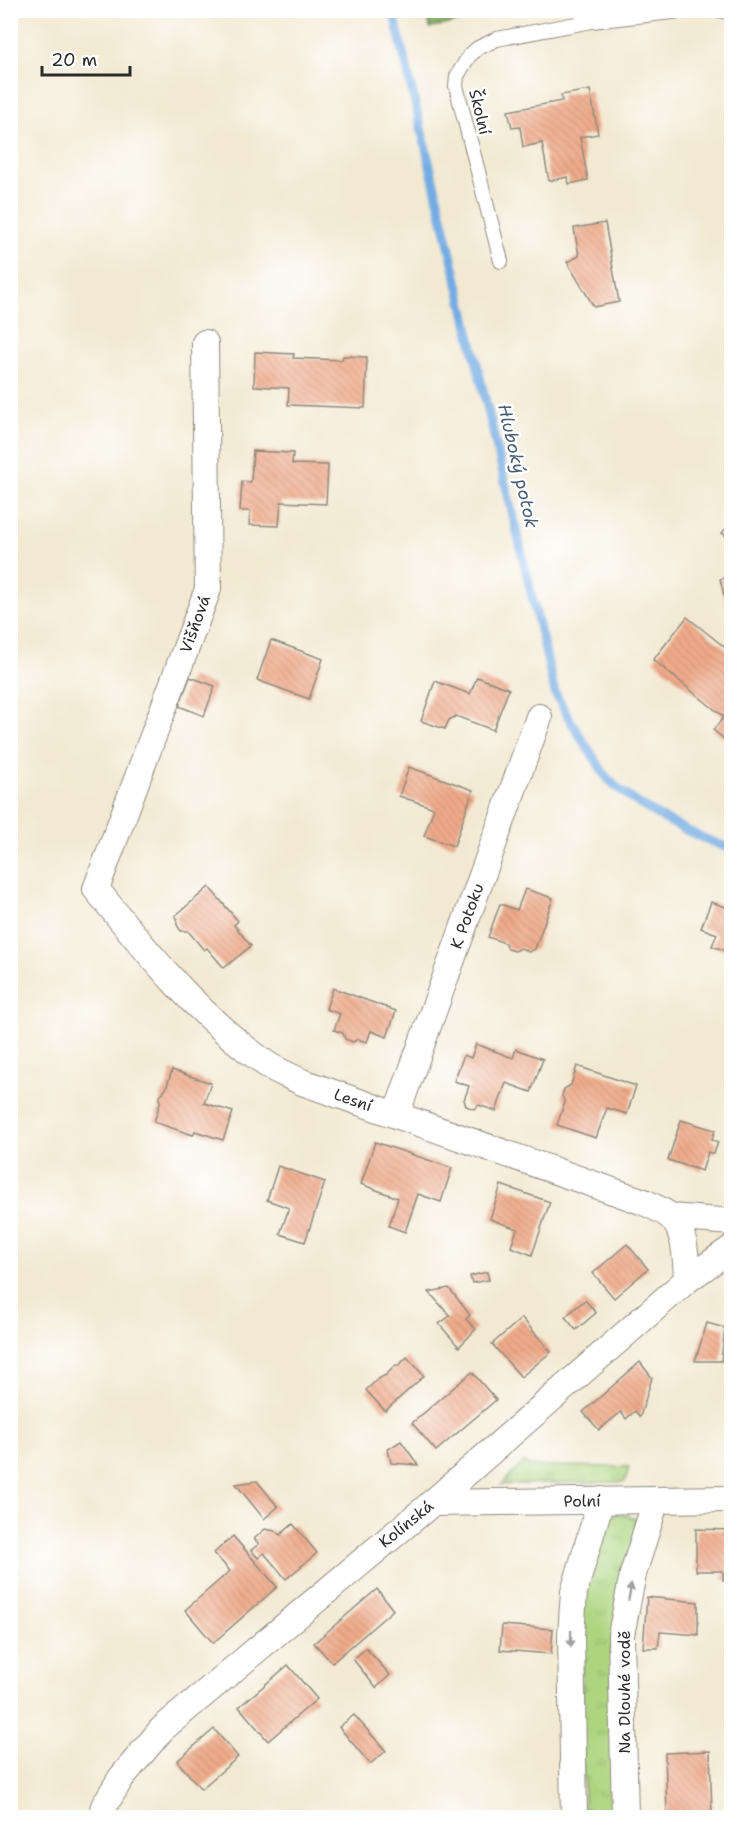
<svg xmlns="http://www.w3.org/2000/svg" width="742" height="1828" viewBox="0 0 742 1828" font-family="'Shantell Sans',sans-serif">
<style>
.grass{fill:url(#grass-tufts);stroke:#6c8056;stroke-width:1.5}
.forest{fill:url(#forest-firs);stroke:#5a704c;stroke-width:1.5}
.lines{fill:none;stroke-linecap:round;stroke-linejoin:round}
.stream{stroke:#73ace2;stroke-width:9}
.building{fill:url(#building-back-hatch)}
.lane-casing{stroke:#8f8a7e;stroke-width:16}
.street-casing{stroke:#8f8a7e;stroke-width:28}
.lane{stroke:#fff;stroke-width:14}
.street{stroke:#fff;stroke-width:26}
.oneway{fill:#a0a0a0}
.labels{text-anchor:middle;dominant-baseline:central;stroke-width:5;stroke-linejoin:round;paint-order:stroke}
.street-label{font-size:16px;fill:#2b2b2b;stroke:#fff}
.water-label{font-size:18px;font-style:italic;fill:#485f74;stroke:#fff}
</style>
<defs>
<pattern id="grass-tufts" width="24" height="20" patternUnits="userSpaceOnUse" patternTransform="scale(1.5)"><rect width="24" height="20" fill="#add580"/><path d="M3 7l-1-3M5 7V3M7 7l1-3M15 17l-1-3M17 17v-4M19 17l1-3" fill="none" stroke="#95b76f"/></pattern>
<pattern id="forest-firs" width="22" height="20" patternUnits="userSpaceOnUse" patternTransform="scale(1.5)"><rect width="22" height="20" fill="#8ab66e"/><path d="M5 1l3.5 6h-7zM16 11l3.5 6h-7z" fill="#71945b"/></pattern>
<pattern id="building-back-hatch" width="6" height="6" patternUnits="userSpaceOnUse" patternTransform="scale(1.5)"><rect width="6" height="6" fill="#efab8a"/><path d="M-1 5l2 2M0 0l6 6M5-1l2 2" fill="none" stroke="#cd9377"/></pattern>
</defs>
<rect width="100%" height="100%" fill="#fff"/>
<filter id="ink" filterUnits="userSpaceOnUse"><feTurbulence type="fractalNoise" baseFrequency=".0167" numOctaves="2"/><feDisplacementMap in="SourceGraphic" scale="12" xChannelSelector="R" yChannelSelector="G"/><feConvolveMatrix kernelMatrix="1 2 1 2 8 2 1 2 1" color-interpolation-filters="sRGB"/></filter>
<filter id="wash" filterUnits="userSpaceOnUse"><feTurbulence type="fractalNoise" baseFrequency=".008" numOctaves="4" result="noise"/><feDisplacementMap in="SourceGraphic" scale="24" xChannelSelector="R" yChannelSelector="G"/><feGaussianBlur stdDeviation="1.35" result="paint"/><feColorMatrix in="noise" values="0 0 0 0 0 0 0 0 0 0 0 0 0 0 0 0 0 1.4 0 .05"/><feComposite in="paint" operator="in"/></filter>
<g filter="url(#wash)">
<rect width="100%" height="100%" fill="#f3e9d2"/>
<g class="grass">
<path d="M524,1462L528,1466L629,1467L625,1482L544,1483L501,1485Z"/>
<path d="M616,1514L629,1516L637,1520L620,1817L584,1818L581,1601L609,1517Z"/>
</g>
<path class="forest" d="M426,10H509V11L430,28Z"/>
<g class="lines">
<path class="stream" d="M393,10L555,693C567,715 579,736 593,756C598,763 602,772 608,779C635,807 695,837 732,849"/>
</g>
<g id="blocks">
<g class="building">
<path d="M590,90L598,134L580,137L588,180L569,184L568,177L549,181L542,143L523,147L520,127L512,128L508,111L562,101L561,95Z"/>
<path d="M605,223L619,302L594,307L567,262L579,256L574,228Z"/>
<path d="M255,352L294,354L293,358L342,360L343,356L367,357L365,408L288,405L289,388L254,386Z"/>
<path d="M253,451L293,453L292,464L328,465L326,504L281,502L279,526L249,525L250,511H240L242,481L251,482Z"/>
<path d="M732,521V540L722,533Z"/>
<path d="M732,576V607L727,608L720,579Z"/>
<path d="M687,617L732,653V739L729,743L713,730L724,717L653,660Z"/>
<path d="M271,640L323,659L309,699L257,680Z"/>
<path d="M190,677L215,686L204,716L179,706Z"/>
<path d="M477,677L509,689L493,730L456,716L449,720L445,729L421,721L435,681L470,694Z"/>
<path d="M409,767L473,790L454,846L424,836L434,808L399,796Z"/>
<path d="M209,887L238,921L234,925L251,946L224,968L207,948L204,950L188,931H181L177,925V918L175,916Z"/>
<path d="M525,889L553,898L535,949L529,952L521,948L515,951L508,949L505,943L488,937L500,904L517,910Z"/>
<path d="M711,902L732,909V953L712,946L717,934L701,928Z"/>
<path d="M333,988L396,1011L387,1037L371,1031L367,1042L358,1039L353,1042L345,1039L343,1033L334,1030L340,1014L326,1009Z"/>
<path d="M476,1044L513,1058L516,1049L543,1059L531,1092L506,1083L496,1111L479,1105L474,1109L466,1106L464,1100L469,1086L454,1081L464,1055L471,1058Z"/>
<path d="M577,1066L636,1086L627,1114L607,1108L596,1138L557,1125L565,1102L562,1096L564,1089L571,1085Z"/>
<path d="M172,1070L211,1083L204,1103L233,1112L223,1140L195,1131L193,1135L154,1122L160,1103V1095L166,1089Z"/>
<path d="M681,1120L715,1130L712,1140L718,1142L714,1154L708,1152L702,1171L668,1160Z"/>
<path d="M375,1142L452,1168L441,1202L418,1194L405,1232L389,1226L398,1198L361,1184Z"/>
<path d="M278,1166L325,1182L305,1242L280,1234L289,1208L267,1200Z"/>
<path d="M501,1185L550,1202L532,1255L511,1247L517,1229L490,1219Z"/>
<path d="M627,1244L648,1269L614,1298L593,1273Z"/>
<path d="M487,1272L489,1280L472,1283L470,1276Z"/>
<path d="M449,1288L470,1315L466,1319L476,1329L459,1347L439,1324L450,1316L429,1292Z"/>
<path d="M585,1300L596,1313L576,1330L565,1317Z"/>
<path d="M522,1318L551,1352L521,1377L492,1344Z"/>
<path d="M707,1323L725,1328L721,1361H695Z"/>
<path d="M407,1357L424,1376L385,1411L366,1390L378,1379L386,1375L396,1365L398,1366Z"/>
<path d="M640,1362L652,1378L640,1417L635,1411L626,1419L621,1412L599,1430L583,1412Z"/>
<path d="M472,1372L496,1400L436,1451L412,1423Z"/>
<path d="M401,1441L418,1465L391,1463L388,1449Z"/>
<path d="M257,1481L278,1507L264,1519L236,1484Z"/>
<path d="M293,1524L317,1553L286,1579L264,1553L258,1558L251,1550L259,1544L254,1539L265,1529L275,1531L280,1535Z"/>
<path d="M696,1529L732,1530V1580H723V1571H696Z"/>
<path d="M233,1536L277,1587L213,1643L185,1610L230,1571L214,1553Z"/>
<path d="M377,1589L393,1610L332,1663L314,1643Z"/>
<path d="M647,1597L698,1602V1635L660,1632L658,1648H643Z"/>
<path d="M502,1625L553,1629L551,1654L500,1650Z"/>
<path d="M366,1648L390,1675L376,1688L353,1659Z"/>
<path d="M288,1665L317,1699L268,1741L239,1707Z"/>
<path d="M354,1715L386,1751L370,1764L339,1727Z"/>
<path d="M214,1729L238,1757L201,1789L177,1761Z"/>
<path d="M710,1751L712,1812L667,1814L665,1753Z"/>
</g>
</g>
</g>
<g filter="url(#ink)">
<use href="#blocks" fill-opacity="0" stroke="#8f8a7e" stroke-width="1.5"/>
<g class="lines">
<g class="lane-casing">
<g id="lane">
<path d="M719,10L732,13"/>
<path d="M501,261L456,86L457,76L469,56L478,48L497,39L592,21L690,10"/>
</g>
</g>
<g class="street-casing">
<g id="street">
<path d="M205,343L208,589L96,889C147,952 198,1016 265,1063C276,1071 290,1076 302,1082L644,1202C652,1206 662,1210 670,1216C686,1230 686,1260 687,1280"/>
<path d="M396,1115L539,717"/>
<path d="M671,1217L732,1222"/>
<path d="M432,1503L732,1499"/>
<path d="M101,1818L104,1806L121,1778L162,1729L432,1503L687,1280L732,1248"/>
<path d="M574,1818L571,1635L574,1592L601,1500"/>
<path d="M625,1818L621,1635L633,1574L656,1500"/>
</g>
</g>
<use href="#lane" class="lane"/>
<use href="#street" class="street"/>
</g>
<defs><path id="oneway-solid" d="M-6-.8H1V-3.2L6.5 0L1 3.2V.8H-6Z" transform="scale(1.5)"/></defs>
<g class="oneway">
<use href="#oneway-solid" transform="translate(630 1592) rotate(-79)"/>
<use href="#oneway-solid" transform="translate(571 1639) rotate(91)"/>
</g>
</g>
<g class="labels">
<g class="street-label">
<text transform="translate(480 112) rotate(76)">Školní</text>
<text transform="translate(195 624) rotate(-70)">Višňová</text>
<text transform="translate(467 916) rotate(-70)">K Potoku</text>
<text transform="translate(353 1100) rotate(19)">Lesní</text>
<text transform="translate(582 1501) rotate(-1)">Polní</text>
<text transform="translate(406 1524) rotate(-39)">Kolínská</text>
<text transform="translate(624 1692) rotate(-90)">Na Dlouhé vodě</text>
</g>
<g class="water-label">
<text transform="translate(518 466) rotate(77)">Hluboký potok</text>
</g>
</g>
<rect width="742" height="1828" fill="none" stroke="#fff" stroke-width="36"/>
<path d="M42 66v9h88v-9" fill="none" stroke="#2b2b2b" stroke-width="3"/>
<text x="51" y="66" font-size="18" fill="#2b2b2b" stroke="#ffffff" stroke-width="4.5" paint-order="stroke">20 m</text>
</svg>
